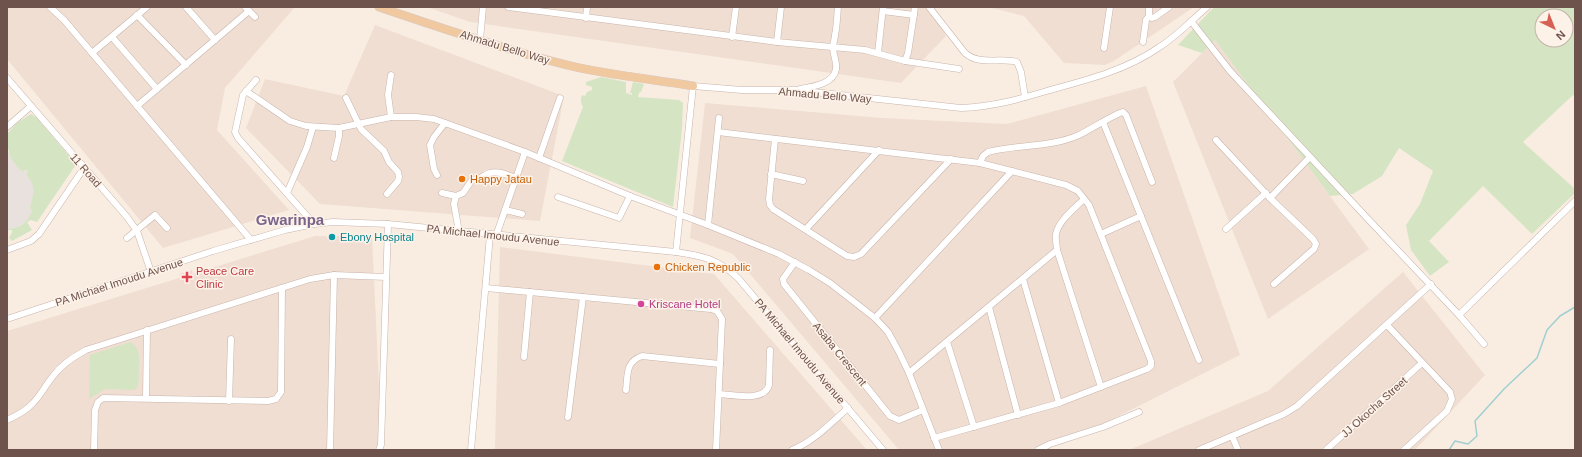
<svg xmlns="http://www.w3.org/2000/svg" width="1582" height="457" viewBox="0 0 1582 457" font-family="Helvetica,sans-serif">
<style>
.residential{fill:#f0ded2}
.industrial{fill:#e9e1dd}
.medical{fill:#f6d6de}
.green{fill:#d5e5c3;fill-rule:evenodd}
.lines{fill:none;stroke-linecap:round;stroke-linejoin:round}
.stream{stroke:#a1cfd1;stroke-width:1.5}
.minor-casing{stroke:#c8b4ab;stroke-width:7}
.major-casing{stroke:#d4cbc9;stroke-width:9}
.minor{stroke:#fff;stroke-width:6}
.major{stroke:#f1c9a1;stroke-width:8}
.food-dot{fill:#e8710a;stroke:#fdf2e8;stroke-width:1.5}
.culture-dot{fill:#0f9aa8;stroke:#fdf2e8;stroke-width:1.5}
.health-dot{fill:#e0444e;stroke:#fdf2e8;stroke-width:1.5}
.hotel-dot{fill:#d1479c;stroke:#fdf2e8;stroke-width:1.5}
.labels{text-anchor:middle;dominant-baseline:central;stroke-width:3;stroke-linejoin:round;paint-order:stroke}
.street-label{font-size:11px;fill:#6e534c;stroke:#fdf2e8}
.food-label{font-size:11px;fill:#c56008;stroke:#fdf2e8;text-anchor:start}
.culture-label{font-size:11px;fill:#0d838f;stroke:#fdf2e8;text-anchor:start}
.health-label{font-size:11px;fill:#be3a42;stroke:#fdf2e8;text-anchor:start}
.hotel-label{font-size:11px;fill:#b23c85;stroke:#fdf2e8;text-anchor:start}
.district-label{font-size:15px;font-weight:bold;fill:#79648b;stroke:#fdf2e8}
</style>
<rect width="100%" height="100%" fill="#f9ede2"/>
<g class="residential">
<path d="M7,7H33L35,8L36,7H295L225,88L217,130L289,210L163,248L7,59Z"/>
<path d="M427,7H930L946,36L901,83L470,22Z"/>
<path d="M988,7H1194L1114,61L1105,65L1064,63L1024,16Z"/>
<path d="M375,25L564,96L540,221L320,204L246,128L265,79L344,96Z"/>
<path d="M1215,40L1369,249L1268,319L1173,82Z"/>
<path d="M1146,86L1240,355L1063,444L1026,450H899L733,254L690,238L705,103L882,118L1007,124Z"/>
<path d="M315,236H372L382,450H7V331Z"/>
<path d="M500,247L714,274L867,450H491L495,448Z"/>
<path d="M1403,272L1485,375L1415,450H1129L1268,391Z"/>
</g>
<path class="industrial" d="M7,150L15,165L24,170H28L26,175L33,182L34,192L30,208L32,211L29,219L15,229H7Z"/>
<path class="medical" d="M192,270L194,280L183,284L179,274Z"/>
<g class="green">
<path d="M1216,7H1575V97L1573,95L1523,142L1575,189V193L1532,234L1483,186L1429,241L1449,262L1430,276L1411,250L1406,225L1420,204L1433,171L1399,148L1382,176L1353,194L1330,196L1215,40L1202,53L1178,45L1212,9ZM1542,16H1566V40H1542Z"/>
<path d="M601,77L626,82V93L632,95V93H630L633,82L644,84L641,92L639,93L638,97L679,100L683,103L682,129L673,207L562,161L583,107C581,103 580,100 582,95L585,96L587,92L592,90V87L586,85V82Z"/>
<path d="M31,114L36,117L75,163V166L37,222L31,220L27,222L32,230L12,241L9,238L12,232V230H7V229C19,229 28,222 32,211L30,208C33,194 37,186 26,175L28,170H24L23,172C10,162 7,151 7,134L17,123Z"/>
<path d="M130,342C141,348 139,359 139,369C138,375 140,382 137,388L133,390L105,389L89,399L90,355Z"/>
</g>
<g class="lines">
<path class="stream" d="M1449,450L1455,441L1468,444L1477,436L1475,421L1504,389L1537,358L1547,330L1560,316L1575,307"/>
<g class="minor-casing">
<g id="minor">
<path d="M50,7L64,20L92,53L251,240"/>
<path d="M186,7L215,40"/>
<path d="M245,7L255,17"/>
<path d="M508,7L777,42L865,50L905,61L908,53L915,7"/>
<path d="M929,7L965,53C980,66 999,57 1017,62L1021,72L1025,97"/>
<path d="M1149,7V16L1152,18L1155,17L1169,7"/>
<path d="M883,11L914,15"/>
<path d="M137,15L186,65"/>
<path d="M586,18L587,7"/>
<path d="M1191,21L1230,71L1368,219L1459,315L1575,201"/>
<path d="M112,37L157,89"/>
<path d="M732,37L736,7"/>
<path d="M480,40L483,7"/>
<path d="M777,42L781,7"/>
<path d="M1143,42L1146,20L1149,16"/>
<path d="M1104,48L1110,7"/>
<path d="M92,53L147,7"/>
<path d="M878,53L883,7"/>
<path d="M905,61L959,69"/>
<path d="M391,75L388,95L391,117"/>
<path d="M7,78L127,217L137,231L151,272"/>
<path d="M256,80L243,95L235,132L238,138L314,224"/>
<path d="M800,89C812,87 834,84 836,69C837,61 833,55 833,47C833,43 835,39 835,35C837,26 837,16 838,7"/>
<path d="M246,91L290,121L306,126L339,128L391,117H416L434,119L525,152L630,196L708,225L779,254L809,270L830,283L875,318L888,332L899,352L909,373L939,450"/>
<path d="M346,98L361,129L384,151L389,162L398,172L399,177L398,181L387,194"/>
<path d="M137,106L249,11"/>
<path d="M1103,122L1199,360"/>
<path d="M7,127L31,106"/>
<path d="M718,132L980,163L1066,185L1078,191L1089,205L1151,361V366L1147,369L1059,403L934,438"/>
<path d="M775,139L769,199L770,205L773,209L847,256L854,257L861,254L951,159"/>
<path d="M1216,140L1270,198L1313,239L1316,244L1314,249L1274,284"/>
<path d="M334,158L339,136V128"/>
<path d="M539,158L560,98"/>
<path d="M980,163L983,156L988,152C1017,144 1050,148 1079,135C1088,131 1116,113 1123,112L1126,115L1152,182"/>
<path d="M771,174L803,181"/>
<path d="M437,175L434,169L430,145L434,137L445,123"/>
<path d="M287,193L307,147L313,127"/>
<path d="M442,193L456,196L454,204L459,232"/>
<path d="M456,196L463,193L472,180C480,180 483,175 490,173C498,170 509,176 516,178"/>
<path d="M558,197L619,218L630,196"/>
<path d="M1270,198L1310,157"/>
<path d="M505,210L522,214"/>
<path d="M708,225L719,118"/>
<path d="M806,229L879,150"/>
<path d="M1226,229L1266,193"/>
<path d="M1101,234L1141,216"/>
<path d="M496,236L525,152"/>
<path d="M127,238L155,215L167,228"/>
<path d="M7,250L31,241L39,234L84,168"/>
<path d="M1057,250L1101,387"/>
<path d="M676,252L693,86L742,90H795L961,108C992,107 1020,99 1050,90C1087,80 1126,70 1158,48C1176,37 1191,21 1207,7"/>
<path d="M795,262L783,279L784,284L890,416L899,420L923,410"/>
<path d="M1023,279L1059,403"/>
<path d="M486,288L711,309L717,311L722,319L716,450"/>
<path d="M989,307L1018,415"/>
<path d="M1459,315L1484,344"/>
<path d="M875,318L1012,171"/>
<path d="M7,319L213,251L285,230L314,224L333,222L388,224L676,252C703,256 718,259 738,278L883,450"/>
<path d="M1387,325L1450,392L1452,399L1447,411L1404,450"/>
<path d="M947,342L974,427"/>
<path d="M524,357L530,292"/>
<path d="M909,373L1057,250C1057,245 1055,239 1056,234C1059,220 1075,208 1084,199"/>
<path d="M626,390C628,375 625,362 642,356L720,364"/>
<path d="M719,394C733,395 765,402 769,385L770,350"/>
<path d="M146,398L147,330"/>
<path d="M229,401L231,339"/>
<path d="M568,417L583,297"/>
<path d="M7,420C16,416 26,411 33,403C41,395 46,384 54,375C62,364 73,357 86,350L310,279L334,275L386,277"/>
<path d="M1232,436L1238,450"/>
<path d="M94,450L95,410L98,402L103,398L268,401L276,399L281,392L282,288"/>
<path d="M330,450L334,275"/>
<path d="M379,450L381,445L388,224"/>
<path d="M471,450L490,235"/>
<path d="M792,450C813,442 831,423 848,408"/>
<path d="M1038,450L1050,444L1103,427L1139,412"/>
<path d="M1199,450L1284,414L1297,406L1431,284"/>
<path d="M1326,450L1422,363"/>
</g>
</g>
<g class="major-casing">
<path id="major" d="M379,7C441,28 503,49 567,65C608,75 651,79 693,86"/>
</g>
<use href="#minor" class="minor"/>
<use href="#major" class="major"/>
</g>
<g class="food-dot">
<circle cx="462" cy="179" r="4"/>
<circle cx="657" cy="267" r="4"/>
</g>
<circle class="culture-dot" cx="332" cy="237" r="4"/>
<path class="health-dot" d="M185 271h4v4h4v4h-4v4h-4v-4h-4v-4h4z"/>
<circle class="hotel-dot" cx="641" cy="304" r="4"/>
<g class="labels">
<g class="street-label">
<text transform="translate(505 47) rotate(17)">Ahmadu Bello Way</text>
<text transform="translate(825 95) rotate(5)">Ahmadu Bello Way</text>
<text transform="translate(86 170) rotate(49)">11 Road</text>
<text transform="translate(493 235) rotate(6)">PA Michael Imoudu Avenue</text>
<text transform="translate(119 282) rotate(-18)">PA Michael Imoudu Avenue</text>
<text transform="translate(800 351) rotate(50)">PA Michael Imoudu Avenue</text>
<text transform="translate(840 354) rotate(51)">Asaba Crescent</text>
<text transform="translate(1374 407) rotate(-42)">JJ Okocha Street</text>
</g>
<g class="food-label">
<text x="470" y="179">Happy Jatau</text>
<text x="665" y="267">Chicken Republic</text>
</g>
<g class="culture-label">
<text x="340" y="237">Ebony Hospital</text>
</g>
<g class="health-label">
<text x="196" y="271">Peace Care<tspan x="196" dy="13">Clinic</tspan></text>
</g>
<g class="hotel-label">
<text x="649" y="304">Kriscane Hotel</text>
</g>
<g class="district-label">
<text x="290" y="219">Gwarinpa</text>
</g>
</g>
<rect width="1582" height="457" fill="none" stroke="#6e534c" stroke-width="16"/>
<g transform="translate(1554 28) rotate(137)"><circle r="19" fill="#fdf2e8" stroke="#c4b2aa"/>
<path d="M0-3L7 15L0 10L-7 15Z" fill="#d76054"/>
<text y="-6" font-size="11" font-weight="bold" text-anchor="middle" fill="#6e534c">N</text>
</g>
</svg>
